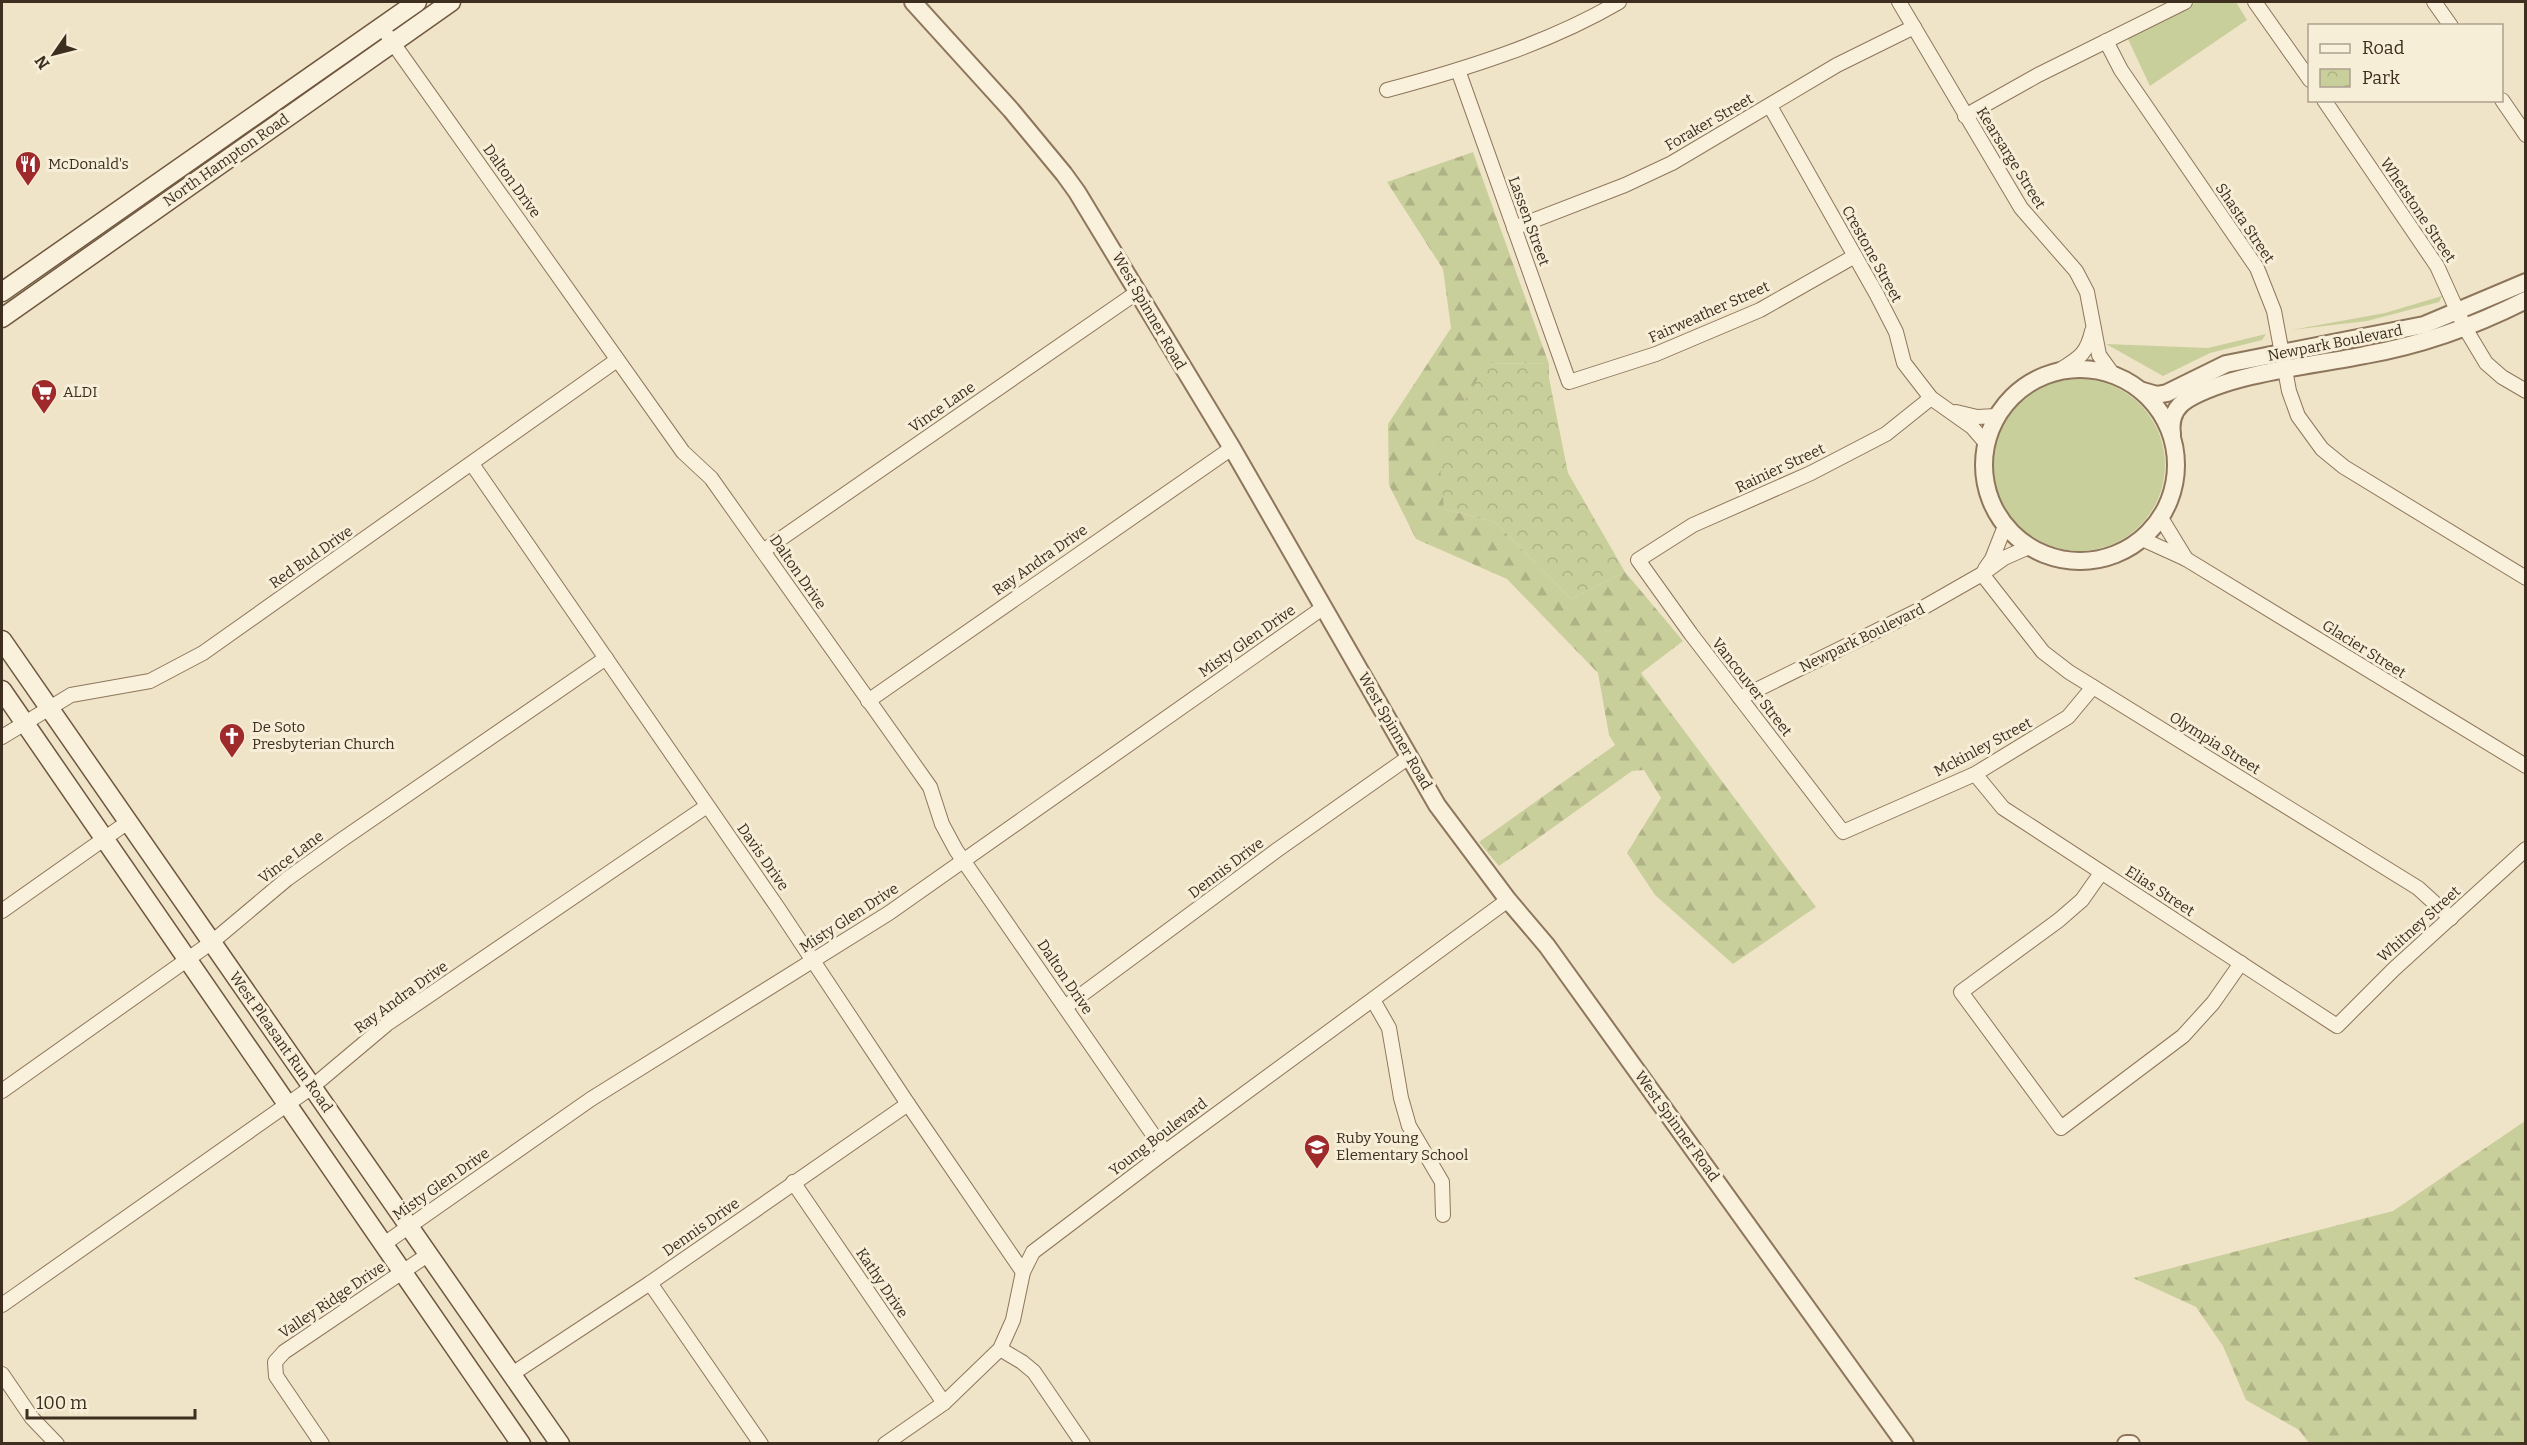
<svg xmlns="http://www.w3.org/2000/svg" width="2527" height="1445" viewBox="0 0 2527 1445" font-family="Bitter,serif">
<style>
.grass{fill:#c9cf9b}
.forest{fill:url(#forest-firs)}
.park{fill:url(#park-crowns)}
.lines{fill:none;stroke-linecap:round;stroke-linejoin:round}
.minor-casing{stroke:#8d765c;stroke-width:16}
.tertiary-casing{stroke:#8d765c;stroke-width:20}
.secondary-casing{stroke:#6f573f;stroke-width:21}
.minor{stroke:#faf1dc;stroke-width:14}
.tertiary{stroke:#faf1dc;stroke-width:16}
.secondary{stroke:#faf1dc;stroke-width:18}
.labels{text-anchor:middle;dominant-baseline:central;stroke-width:6;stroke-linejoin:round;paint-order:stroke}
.street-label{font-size:15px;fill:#3d2e20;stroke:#f7eed8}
.poi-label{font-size:15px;fill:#3d2e20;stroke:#f7eed8;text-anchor:start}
</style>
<defs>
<pattern id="forest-firs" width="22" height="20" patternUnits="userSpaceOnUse" patternTransform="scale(1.5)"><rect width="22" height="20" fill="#c9cf9b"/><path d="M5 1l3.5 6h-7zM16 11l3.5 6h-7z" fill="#aeb285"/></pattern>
<pattern id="park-crowns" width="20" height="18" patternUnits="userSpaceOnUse" patternTransform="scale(1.5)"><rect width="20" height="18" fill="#c9cf9b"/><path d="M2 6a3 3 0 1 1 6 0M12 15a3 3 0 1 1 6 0" fill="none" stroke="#aeb285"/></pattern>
</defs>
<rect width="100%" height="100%" fill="#f0e4c8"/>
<g class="grass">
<path d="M2197,2H2236L2247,20L2150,86L2127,37Z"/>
<path d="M2442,296L2439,302L2367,321L2291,330L2385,313Z"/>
<path d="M2266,334L2262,340L2210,353L2163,376L2106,344L2208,348Z"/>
<circle cx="2079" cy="465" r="86"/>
</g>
<g class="forest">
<path d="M1473,152L1549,364L1487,363L1444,509L1495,522L1571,599L1625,572L1683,641L1641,673L1816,907L1733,964L1655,895L1627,853L1661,798L1644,770L1632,771L1499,866L1479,842L1615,745L1609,735L1598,673L1507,579L1416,539L1389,485L1388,424L1451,328L1443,269L1387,182Z"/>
<path d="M2525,1121V1443H2309L2299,1430L2246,1400L2223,1346L2196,1307L2133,1278L2393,1211Z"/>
</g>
<path class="park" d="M1487,363L1549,364V378L1568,473L1625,572L1571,599L1495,522L1444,509L1438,445Z"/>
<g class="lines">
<g class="minor-casing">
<g id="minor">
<path d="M1899,2L2021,208L2076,271L2087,292L2099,355L2112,373"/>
<path d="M2255,2L2310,80"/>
<path d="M2434,2L2451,26"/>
<path d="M388,36L683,452L711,478L930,787L942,824L956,850L1165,1152"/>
<path d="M2106,41L2121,70L2257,268L2274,311L2289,391L2298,416L2322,449L2344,467L2526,578"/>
<path d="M1458,70L1569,382L1656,354L1760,310L1855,256"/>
<path d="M1387,90C1466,69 1549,43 1619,2"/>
<path d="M2324,100L2437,266L2465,328L2486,363L2502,377L2526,391"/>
<path d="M2502,100L2526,135"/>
<path d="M1770,106L1877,295L1896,332L1904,363L1931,398L1972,427L1985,442"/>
<path d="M1965,116L2038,75L2185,2"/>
<path d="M1514,228L1625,185L1672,163L1837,65L1914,27"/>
<path d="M2060,370C2079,358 2087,354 2092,331"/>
<path d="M1931,398L1886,434L1811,473L1693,525L1638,560L1691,634L1843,832L1975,774L2068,717L2093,687"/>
<path d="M1956,412L1977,417L1996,416"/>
<path d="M472,464L778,908L908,1104L1023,1272"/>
<path d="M2161,518L2186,559"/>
<path d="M2142,539L2186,559L2526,766"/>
<path d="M763,551L1139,291"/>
<path d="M1985,569L1992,559L2005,526"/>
<path d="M1982,574L2043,652L2069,672L2418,888L2451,918"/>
<path d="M1740,698L1919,610L1982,574L2004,558L2029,547"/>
<path d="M868,701L1232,448"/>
<path d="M2,737L71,695L150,681L203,653L617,360"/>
<path d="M1975,774L2003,808L2337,1026L2394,969L2526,849"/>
<path d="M2101,873L2082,900L2059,920L1961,992L2061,1128L2183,1036L2213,1003L2241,963"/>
<path d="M2,911L128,822"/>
<path d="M1373,1000L1389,1028L1401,1098L1409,1126L1442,1182L1443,1215"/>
<path d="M1065,1007L1277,850L1409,757"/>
<path d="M2,1091L212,942L287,879L340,841L606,658"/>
<path d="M793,1182L944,1403"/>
<path d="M384,1244L591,1099L889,913L1324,607"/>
<path d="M650,1283L761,1444"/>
<path d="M2,1305L312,1087L387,1024L707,806"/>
<path d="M1000,1349L1022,1362L1034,1372L1083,1444"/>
<path d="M2,1374L32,1418L57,1444"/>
<path d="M512,1374L650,1283L908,1104"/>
<path d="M322,1444L276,1376L275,1362L284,1352L429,1254"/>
<path d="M885,1444L944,1403L1000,1349L1013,1320L1023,1272L1033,1252L1165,1152L1508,900"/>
</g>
</g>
<g class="tertiary-casing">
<g id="tertiary">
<path d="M913,2L1011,110L1064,174L1077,192L1232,448L1437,805L1508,900L1547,946L1905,1444"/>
<circle cx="2080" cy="465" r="96"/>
<path d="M2143,391L2157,395L2167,393L2226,364L2424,325L2526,282"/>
<path d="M2172,434C2170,420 2174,407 2188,399C2235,372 2312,366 2365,355C2422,345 2475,326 2526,300"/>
<path d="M2126,1444H2131"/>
</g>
</g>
<g class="secondary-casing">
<g id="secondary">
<path d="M2,292L417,2"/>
<path d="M2,318L451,2"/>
<path d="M2,640L560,1444"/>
<path d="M2,690L521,1444"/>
</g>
</g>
<use href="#minor" class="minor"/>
<use href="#tertiary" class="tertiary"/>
<use href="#secondary" class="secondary"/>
</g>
<defs>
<g id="restaurant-pin" transform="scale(1.35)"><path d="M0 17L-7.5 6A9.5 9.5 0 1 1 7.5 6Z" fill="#9e2a2b" stroke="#f7eed8"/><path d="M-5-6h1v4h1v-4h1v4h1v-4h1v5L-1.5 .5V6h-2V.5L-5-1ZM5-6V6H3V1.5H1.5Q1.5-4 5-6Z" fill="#fff"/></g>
<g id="supermarket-pin" transform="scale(1.35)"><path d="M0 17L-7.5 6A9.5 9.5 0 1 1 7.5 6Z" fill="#9e2a2b" stroke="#f7eed8"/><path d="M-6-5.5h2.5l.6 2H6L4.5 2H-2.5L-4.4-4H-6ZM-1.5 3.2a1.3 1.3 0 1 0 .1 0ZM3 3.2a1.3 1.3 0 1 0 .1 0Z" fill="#fff"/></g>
<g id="church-pin" transform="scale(1.35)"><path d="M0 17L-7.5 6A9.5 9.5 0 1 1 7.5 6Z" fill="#9e2a2b" stroke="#f7eed8"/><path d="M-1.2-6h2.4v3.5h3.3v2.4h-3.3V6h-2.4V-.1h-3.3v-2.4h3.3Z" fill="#fff"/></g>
<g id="school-pin" transform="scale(1.35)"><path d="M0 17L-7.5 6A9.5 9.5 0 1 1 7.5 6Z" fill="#9e2a2b" stroke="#f7eed8"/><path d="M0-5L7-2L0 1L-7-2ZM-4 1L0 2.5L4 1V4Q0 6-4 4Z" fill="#fff"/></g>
</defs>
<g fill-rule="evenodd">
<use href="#restaurant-pin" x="28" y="164"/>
<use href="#supermarket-pin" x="44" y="392"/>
<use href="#church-pin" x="232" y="736"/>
<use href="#school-pin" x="1317" y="1147"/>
</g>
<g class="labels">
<g class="street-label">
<text transform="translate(1709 122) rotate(-30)">Foraker Street</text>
<text transform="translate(2011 158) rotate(58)">Kearsarge Street</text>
<text transform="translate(226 160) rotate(-35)">North Hampton Road</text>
<text transform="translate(512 181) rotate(54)">Dalton Drive</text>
<text transform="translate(2418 210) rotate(56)">Whetstone Street</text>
<text transform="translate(1529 221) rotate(70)">Lassen Street</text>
<text transform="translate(2245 223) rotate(56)">Shasta Street</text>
<text transform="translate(1872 254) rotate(61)">Crestone Street</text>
<text transform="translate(1149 311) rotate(60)">West Spinner Road</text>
<text transform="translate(1709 312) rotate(-24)">Fairweather Street</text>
<text transform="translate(2335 343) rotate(-11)">Newpark Boulevard</text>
<text transform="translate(942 407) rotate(-35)">Vince Lane</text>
<text transform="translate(1780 468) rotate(-25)">Rainier Street</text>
<text transform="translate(311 557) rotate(-35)">Red Bud Drive</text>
<text transform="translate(1040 560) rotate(-35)">Ray Andra Drive</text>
<text transform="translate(798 572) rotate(55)">Dalton Drive</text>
<text transform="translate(1862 638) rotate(-26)">Newpark Boulevard</text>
<text transform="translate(1247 641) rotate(-35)">Misty Glen Drive</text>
<text transform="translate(2364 649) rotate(32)">Glacier Street</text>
<text transform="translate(1752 687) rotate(52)">Vancouver Street</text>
<text transform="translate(1395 731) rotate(60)">West Spinner Road</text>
<text transform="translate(2215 743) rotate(32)">Olympia Street</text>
<text transform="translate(1983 747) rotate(-28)">Mckinley Street</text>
<text transform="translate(291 857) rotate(-37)">Vince Lane</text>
<text transform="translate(763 857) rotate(55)">Davis Drive</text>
<text transform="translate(1226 868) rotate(-37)">Dennis Drive</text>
<text transform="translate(2160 891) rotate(33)">Elias Street</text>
<text transform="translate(849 918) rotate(-33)">Misty Glen Drive</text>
<text transform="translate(2419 924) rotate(-42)">Whitney Street</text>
<text transform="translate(1065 977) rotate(56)">Dalton Drive</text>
<text transform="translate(401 997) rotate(-36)">Ray Andra Drive</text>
<text transform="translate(281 1042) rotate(55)">West Pleasant Run Road</text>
<text transform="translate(1677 1126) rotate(54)">West Spinner Road</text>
<text transform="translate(1158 1137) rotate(-37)">Young Boulevard</text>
<text transform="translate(441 1184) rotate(-35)">Misty Glen Drive</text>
<text transform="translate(701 1227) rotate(-35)">Dennis Drive</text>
<text transform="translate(882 1283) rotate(56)">Kathy Drive</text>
<text transform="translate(332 1300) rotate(-34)">Valley Ridge Drive</text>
</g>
<g class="poi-label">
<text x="48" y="164">McDonald's</text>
<text x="63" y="392">ALDI</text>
<text x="252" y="727">De Soto<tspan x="252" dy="17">Presbyterian Church</tspan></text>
<text x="1336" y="1138">Ruby Young<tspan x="1336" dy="17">Elementary School</tspan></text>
</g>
</g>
<rect width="2527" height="1445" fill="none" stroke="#3d2e20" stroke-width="6"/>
<rect x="2308" y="24" width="195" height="78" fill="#f7eed8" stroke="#ada18e" stroke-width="1.5"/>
<rect x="2320" y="44" width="30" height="9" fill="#faf1dc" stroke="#ada18e" stroke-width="1.5"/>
<text x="2362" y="54" font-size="18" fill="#3d2e20">Road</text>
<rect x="2320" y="69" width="30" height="18" fill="url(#park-crowns)" stroke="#ada18e" stroke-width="1.5"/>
<text x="2362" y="84" font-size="18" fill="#3d2e20">Park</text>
<g transform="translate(54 54) rotate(235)" stroke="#f7eed8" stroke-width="4.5" paint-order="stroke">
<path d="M0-4.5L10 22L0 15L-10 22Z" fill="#3d2e20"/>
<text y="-9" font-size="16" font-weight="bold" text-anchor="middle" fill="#3d2e20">N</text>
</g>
<path d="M27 1409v9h168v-9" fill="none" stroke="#3d2e20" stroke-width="3"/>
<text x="36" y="1409" font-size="18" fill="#3d2e20" stroke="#f7eed8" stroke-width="4.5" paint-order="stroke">100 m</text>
</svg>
